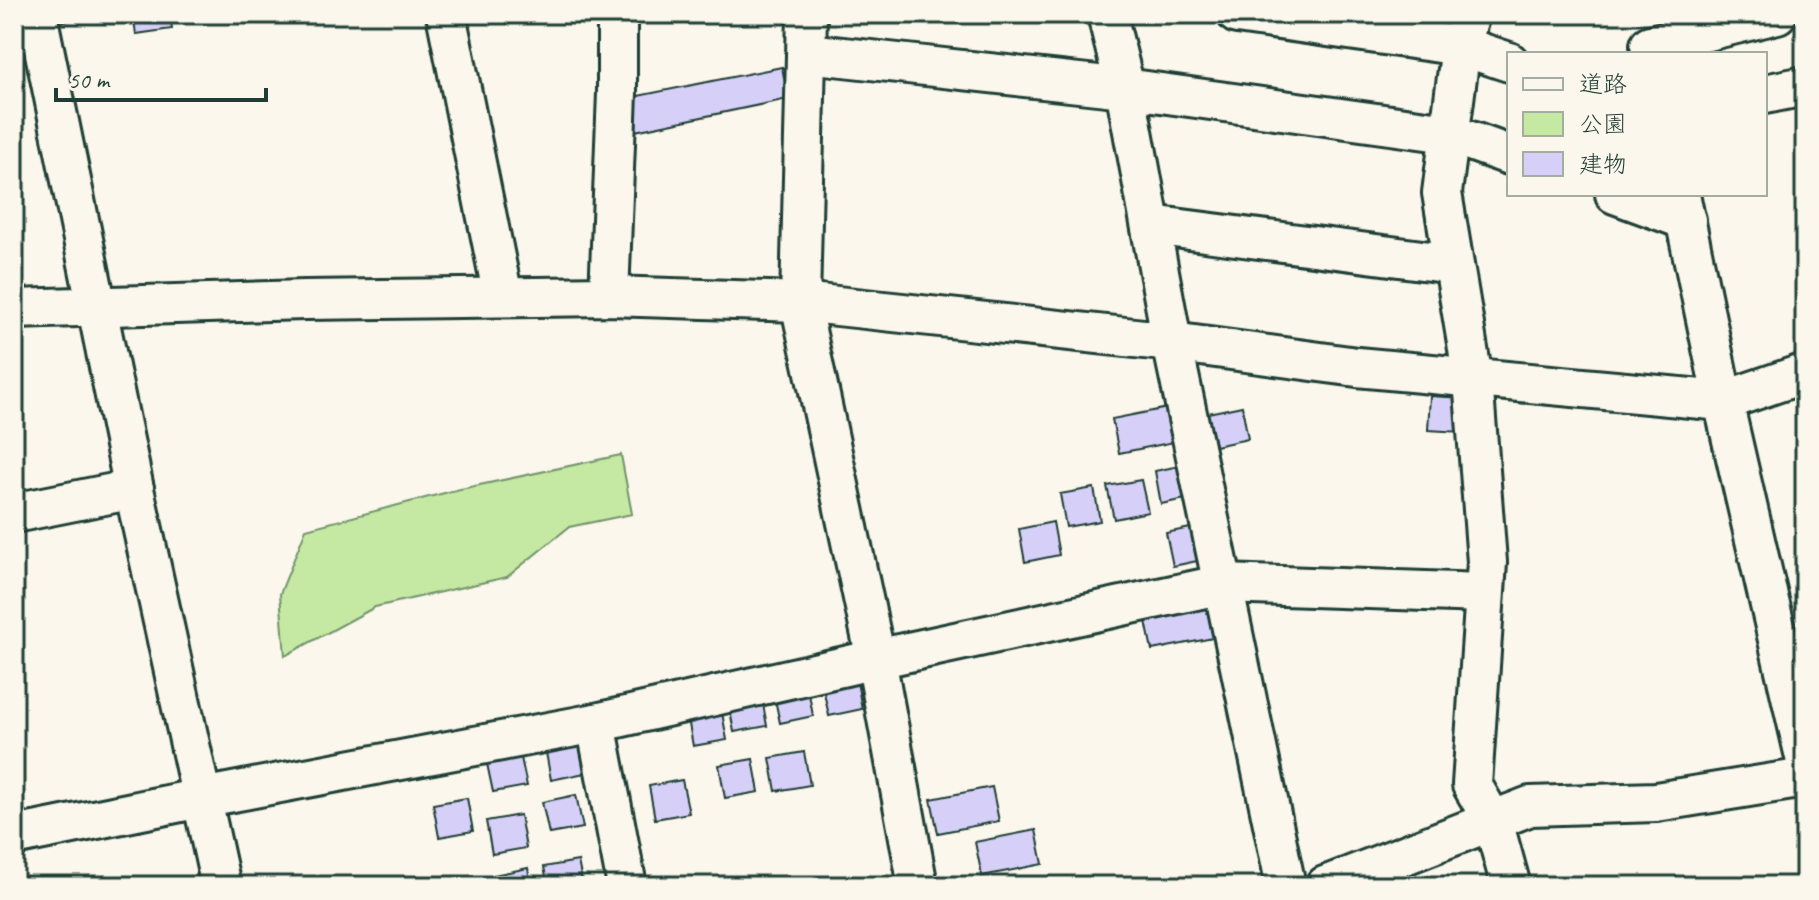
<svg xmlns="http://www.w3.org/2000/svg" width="1819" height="900" viewBox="0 0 1819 900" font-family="Caveat,'Klee One',sans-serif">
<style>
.green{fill:#c5e9a3;stroke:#72936c;stroke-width:2}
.building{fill:#d6d0f9;stroke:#1f3d34;stroke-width:2}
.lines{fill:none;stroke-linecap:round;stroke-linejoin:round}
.minor-casing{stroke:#1f3d34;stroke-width:44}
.minor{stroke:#fbf7ec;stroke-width:38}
</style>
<rect width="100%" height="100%" fill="#fbf7ec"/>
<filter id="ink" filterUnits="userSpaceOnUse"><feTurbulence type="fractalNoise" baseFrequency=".0125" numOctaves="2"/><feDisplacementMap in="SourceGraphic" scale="16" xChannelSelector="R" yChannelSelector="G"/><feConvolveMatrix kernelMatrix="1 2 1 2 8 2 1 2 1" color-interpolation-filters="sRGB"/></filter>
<g filter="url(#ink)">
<path class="green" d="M621,455L632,514L569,527L507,577L375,607L285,656L280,594L306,529L456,490Z"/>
<g class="building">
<path d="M14,14H26L30,35L14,38Z"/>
<path d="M55,14H111L56,23Z"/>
<path d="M133,14H170L172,29L136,34Z"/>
<path d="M782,67L788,99L635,131L628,98Z"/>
<path d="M1430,396L1464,398L1462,432L1428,430Z"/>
<path d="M1242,406L1248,439L1215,446L1208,413Z"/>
<path d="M1173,407L1179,441L1119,453L1112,419Z"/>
<path d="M1189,464L1195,497L1161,504L1155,471Z"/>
<path d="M1141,480L1148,512L1114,519L1107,486Z"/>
<path d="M1094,488L1100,521L1066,527L1060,494Z"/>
<path d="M1053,522L1059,555L1025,562L1019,529Z"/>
<path d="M1200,526L1207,559L1173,566L1166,533Z"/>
<path d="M1206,604L1213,638L1152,650L1145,616Z"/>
<path d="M856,676L862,709L829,716L822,683Z"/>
<path d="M807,683L813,716L780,723L773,690Z"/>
<path d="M761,693L767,726L734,732L728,699Z"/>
<path d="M721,707L727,740L693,746L687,713Z"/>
<path d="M579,740L585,773L551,780L545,747Z"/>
<path d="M804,752L810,785L776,791L770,758Z"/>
<path d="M520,753L527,786L493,792L486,759Z"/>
<path d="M753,759L759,792L725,798L719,765Z"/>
<path d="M682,780L689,813L655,819L649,786Z"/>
<path d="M992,787L999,821L938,833L931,799Z"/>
<path d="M576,795L583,828L549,834L542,802Z"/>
<path d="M467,798L473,831L439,837L433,804Z"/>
<path d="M520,815L526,848L492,854L486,821Z"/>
<path d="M1036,830L1043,864L982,876L975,842Z"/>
<path d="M578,861L583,886H548L544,867Z"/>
<path d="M528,868L531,886H497L494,875Z"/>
</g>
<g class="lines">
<g class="minor-casing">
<g id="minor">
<path d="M37,14L134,489L221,886"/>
<path d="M446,14L503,297"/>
<path d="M807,14L800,302L876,659L918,886"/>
<path d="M1107,14L1125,88L1172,342L1286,886"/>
<path d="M1237,14L1461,46L1509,62"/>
<path d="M1470,14L1461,46L1442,193L1473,379L1487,562L1472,785L1493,821L1511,886"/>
<path d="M1650,45L1777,14"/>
<path d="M807,53L1125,88L1448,133L1509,155"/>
<path d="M1765,94L1805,86"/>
<path d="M1615,194L1686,220"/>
<path d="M1680,194L1723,401L1805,757"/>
<path d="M1151,225L1453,264"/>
<path d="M609,296L617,93V14"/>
<path d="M14,309L305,300L609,296L800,302L1172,342L1357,367L1723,401L1805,373"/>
<path d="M14,513L134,489"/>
<path d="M596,723L627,886"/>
<path d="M14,836L201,798L596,723L876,659L1224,584L1483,593"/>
<path d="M1325,886L1530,806L1656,802L1805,778"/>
</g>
</g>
<use href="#minor" class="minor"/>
</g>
</g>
<rect width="1819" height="900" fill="none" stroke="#fbf7ec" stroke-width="48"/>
<rect x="24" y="24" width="1771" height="852" fill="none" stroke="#1f3d34" stroke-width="3" filter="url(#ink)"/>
<rect x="1507" y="52" width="260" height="144" fill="#fbf7ec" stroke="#a3ada2" stroke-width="2"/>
<rect x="1523" y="78" width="40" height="12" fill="#fbf7ec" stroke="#a3ada2" stroke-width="2"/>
<text x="1579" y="92" font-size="24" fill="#1f3d34">道路</text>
<rect x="1523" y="112" width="40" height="24" fill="#c5e9a3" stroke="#a3ada2" stroke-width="2"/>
<text x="1579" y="132" font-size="24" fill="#1f3d34">公園</text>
<rect x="1523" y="152" width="40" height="24" fill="#d6d0f9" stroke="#a3ada2" stroke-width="2"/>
<text x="1579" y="172" font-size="24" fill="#1f3d34">建物</text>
<path d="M56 88v12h210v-12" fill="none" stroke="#1f3d34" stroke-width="4"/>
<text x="68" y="88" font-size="24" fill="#1f3d34" stroke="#fbf7ec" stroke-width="6" paint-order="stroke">50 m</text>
</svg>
